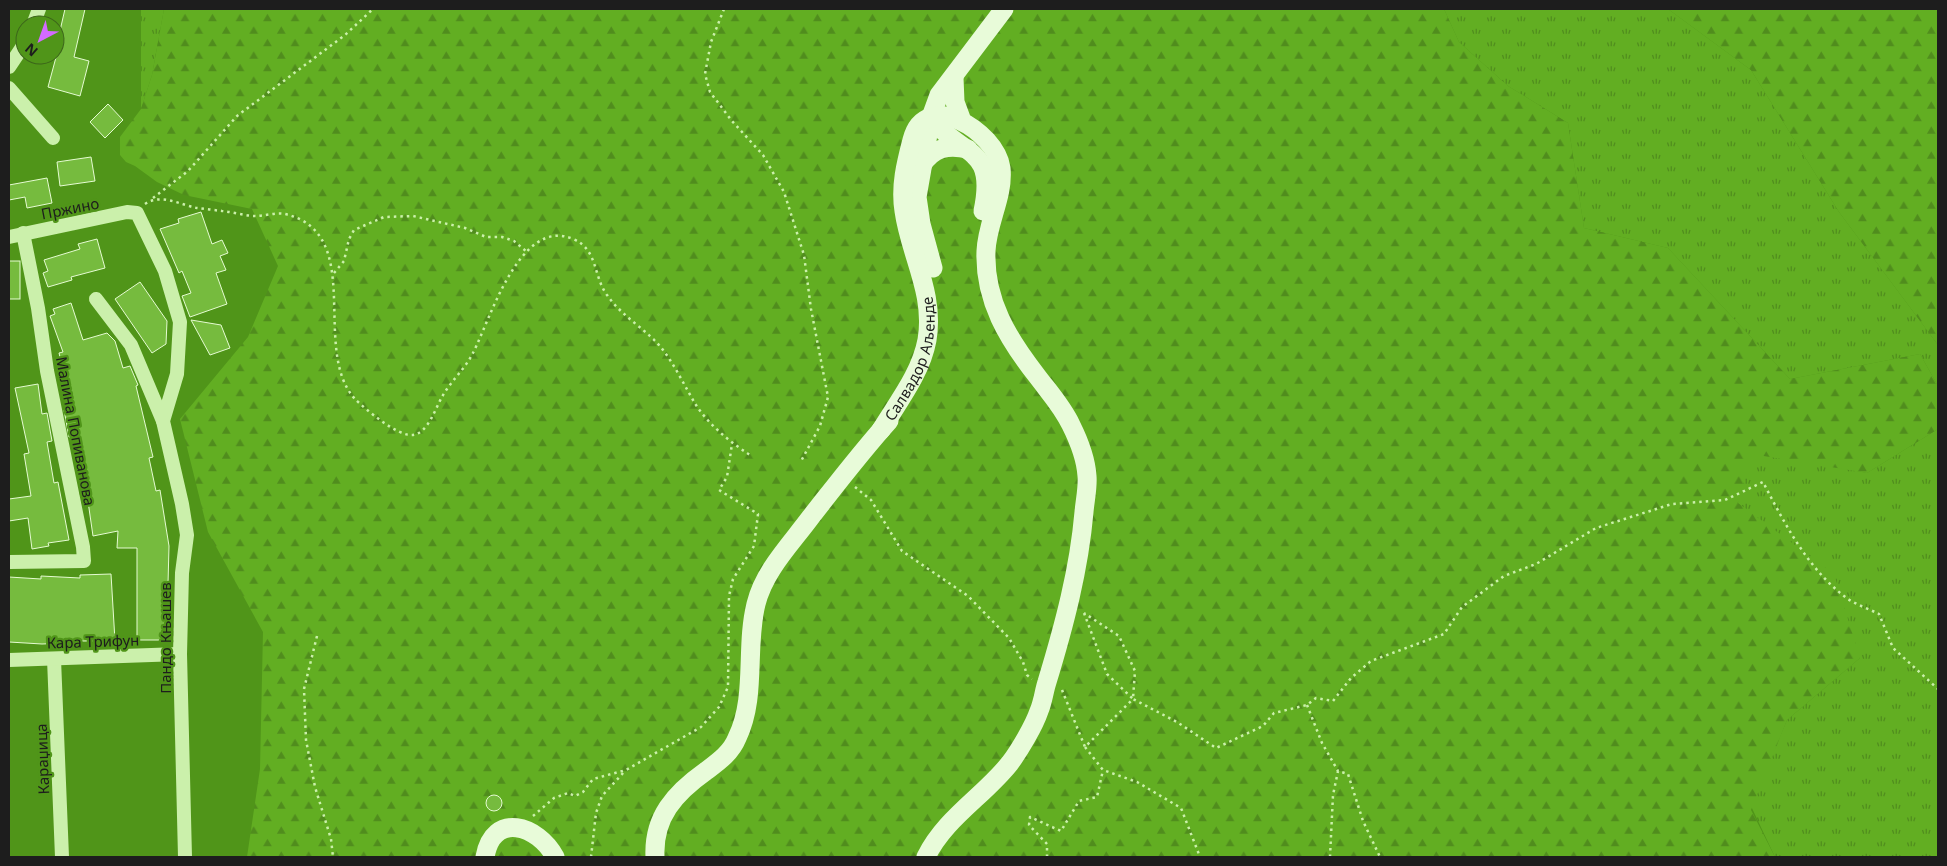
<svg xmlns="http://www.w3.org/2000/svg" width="1947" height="866" viewBox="0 0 1947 866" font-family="'Noto Sans',sans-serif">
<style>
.grass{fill:url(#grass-tufts)}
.forest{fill:url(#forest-firs)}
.building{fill:#76bb3e;stroke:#e5fbd2}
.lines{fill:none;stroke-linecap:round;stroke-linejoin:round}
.path{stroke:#cbf0ab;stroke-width:2.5;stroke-dasharray:2.5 4;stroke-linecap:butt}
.street{stroke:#cbf0ab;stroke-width:14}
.secondary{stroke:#e8fbd9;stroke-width:19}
.labels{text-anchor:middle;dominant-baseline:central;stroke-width:4.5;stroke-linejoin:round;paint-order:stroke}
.street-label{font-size:15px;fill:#1d1d1d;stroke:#509519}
</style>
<defs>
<pattern id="grass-tufts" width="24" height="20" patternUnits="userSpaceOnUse" patternTransform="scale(1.25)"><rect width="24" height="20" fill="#62ae22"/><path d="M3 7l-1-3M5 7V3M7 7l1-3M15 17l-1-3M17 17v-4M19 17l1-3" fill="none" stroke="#508d1d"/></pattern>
<pattern id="forest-firs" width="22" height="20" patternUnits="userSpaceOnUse" patternTransform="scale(1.25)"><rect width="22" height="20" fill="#62ae22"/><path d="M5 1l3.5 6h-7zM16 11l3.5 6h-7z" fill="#508d1d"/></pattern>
</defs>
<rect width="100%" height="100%" fill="#509519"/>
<g class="grass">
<path d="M141,9H164L152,75L141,109Z"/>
<path d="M1444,9H1668L1751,70L1839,212L1938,345V386L1920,354L1790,379L1668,248L1584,228L1568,123L1508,86L1459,42Z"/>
<path d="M1938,429V857H1775L1751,806L1787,720L1860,658L1737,503L1742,449L1867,473Z"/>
</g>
<g class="forest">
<path d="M164,9H1444L1459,42L1508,86L1568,123L1584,228L1668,248L1790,379L1920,354L1938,386V429L1867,473L1752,454L1738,503L1834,574L1860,658L1787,720L1751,810L1775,857H247L260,769L263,632L208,532L180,419L248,337L278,266L252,209L184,195L157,182L135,166L126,162L120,155V137L141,109L152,75Z"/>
<path d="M1668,9H1938V345L1839,212L1751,70Z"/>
</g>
<g class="building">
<path d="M65,9H85L74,57L89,61L80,96L48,87L62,35H59Z"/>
<path d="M108,104L123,120L105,138L90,122Z"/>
<path d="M91,157L95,181L60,186L57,162Z"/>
<path d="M47,178L52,203L27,208L25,197L9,200V185Z"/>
<path d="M201,212L212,244L222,240L228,253L220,256L226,270L216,273L227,304L190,317L182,296L191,293L182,271L179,273L160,229L179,223L178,219Z"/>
<path d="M97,239L105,268L71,277L72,280L48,287L43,273L48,271L44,260L80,249L78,244Z"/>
<rect x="9" y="261" width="11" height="38"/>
<path d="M140,282L167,321L166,344L152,353L115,299Z"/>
<path d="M71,303L83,340L107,333L115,341L123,368L130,366L138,385L136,386L153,457L149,458L156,491L160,490L169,546L168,584H172L171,604H167V640H137V548H117L118,531L93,536L82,460H80L75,436L69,437L64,410L72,406L59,353L63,352L50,316L55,314L53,309Z"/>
<path d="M191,320L221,325L230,348L210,355Z"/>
<path d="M38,384L42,414L47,413L52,441L47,442L54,483L58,482L69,540L48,543L49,546L32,549L28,518L9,521V499L31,496L24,454L29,453L15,388Z"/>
<path d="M111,574L115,641H67V643L42,644L9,642V577L41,579V576L80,578V575Z"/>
<circle cx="494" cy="803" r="8"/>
</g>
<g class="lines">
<g class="path">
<path d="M724,9L711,42L705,74L710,92L732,121L763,155L784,192L804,255L811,309L828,397L820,426L800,463"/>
<path d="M153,198L188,171L237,116L345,35L373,9"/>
<path d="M145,204C161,193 181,205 197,208C205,209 214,210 222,211C233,212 245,216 256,216C265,216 276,212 285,214C367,233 310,350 355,399C365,409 398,437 413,435C428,433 435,409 442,397C450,382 465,369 473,353C490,320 520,216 573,239C598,249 593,276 607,295C622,317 649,331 663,350C676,367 685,387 696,405C709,425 730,442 750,455"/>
<path d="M334,273L344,261L349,239L354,230L384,217L413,216L465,228L486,237H502L514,241L527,252"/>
<path d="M855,487L871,500L902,551L968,596L1009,638L1023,662L1027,675L1032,679"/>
<path d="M1084,613L1107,674L1133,699L1135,671L1119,636L1084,613"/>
<path d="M317,636L304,689L306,740L315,787L331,839L333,857"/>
<path d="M1062,690L1085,747L1133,699L1177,722L1216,748L1263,726L1274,713L1307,705L1316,698L1333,701L1351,678L1371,661L1444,634L1462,607L1504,576L1536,564L1596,528L1672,504L1725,500L1763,482C1785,524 1808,570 1848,599C1857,605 1869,609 1879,614L1893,648L1938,689"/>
<path d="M1307,705L1322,743L1338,771"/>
<path d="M1085,747L1103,770L1137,782L1181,808L1200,857"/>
<path d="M533,816L554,798L568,793L575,796L583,792L593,779L626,770L701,727L719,707L728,687L729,596L733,579L754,546L758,514L719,490L727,477L732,444"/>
<path d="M591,857L596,813L602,796L624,772"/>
<path d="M1047,857V844L1029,825L1030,817L1061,831L1079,801L1097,797L1103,770"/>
<path d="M1330,857L1333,795L1338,771L1348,774L1363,821L1380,857"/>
</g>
<g class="street">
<path d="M33,25L39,9"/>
<path d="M9,67L25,43"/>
<path d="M9,88L53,138"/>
<path d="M9,237L127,212L137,213L165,271L180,322L177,374L163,421L182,504L187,535L182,573L180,654L185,857"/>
<path d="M96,299L131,345L163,421"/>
<path d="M9,562L84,561L83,547L47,371L38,308L23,233"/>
<path d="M54,659L62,857"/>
<path d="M9,660L180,654"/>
</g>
<g class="secondary">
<path d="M954,78L955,102L962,121"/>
<path d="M931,117C960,158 997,144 983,211"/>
<path d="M922,165C934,147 948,145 968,149"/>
<path d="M933,268L921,224L917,197L931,117L939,95L1004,9"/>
<path id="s1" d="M881,430C898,402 921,373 927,340C935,293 910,255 904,211C900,186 906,163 912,140C925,88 996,131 1001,168C1004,196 987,223 986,251C984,300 1008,339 1037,376C1049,392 1062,406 1071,425C1078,439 1086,460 1087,476C1088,488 1085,500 1084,512C1079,570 1064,626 1047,682C1044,691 1043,702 1039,711C1034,726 1019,751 1010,763C984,796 945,818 926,857"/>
<path d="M485,857C493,811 538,825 555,857"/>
<path d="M655,857C653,817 675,793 706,771C718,762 731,753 737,738C757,697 745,648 756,604C764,571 790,545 810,518C836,485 861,452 889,421"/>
</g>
</g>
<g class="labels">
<g class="street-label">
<text transform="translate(70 208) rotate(-11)">Пржино</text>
<text stroke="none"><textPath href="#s1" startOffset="79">Салвадор Аљенде</textPath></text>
<text transform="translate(76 431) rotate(79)">Малина Попиванова</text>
<text transform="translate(165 638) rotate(-90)">Пандо Књашев</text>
<text transform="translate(93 641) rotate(-2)">Кара Трифун</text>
<text transform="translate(42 759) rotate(-92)">Караџица</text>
</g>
</g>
<rect width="1947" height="866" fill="none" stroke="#1d1d1d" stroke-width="20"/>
<g transform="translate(40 40) rotate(221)"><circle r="24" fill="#509519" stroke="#3c651b"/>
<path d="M0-4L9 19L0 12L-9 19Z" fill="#d46aff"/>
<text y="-8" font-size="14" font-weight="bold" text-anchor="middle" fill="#1d1d1d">N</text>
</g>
</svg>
